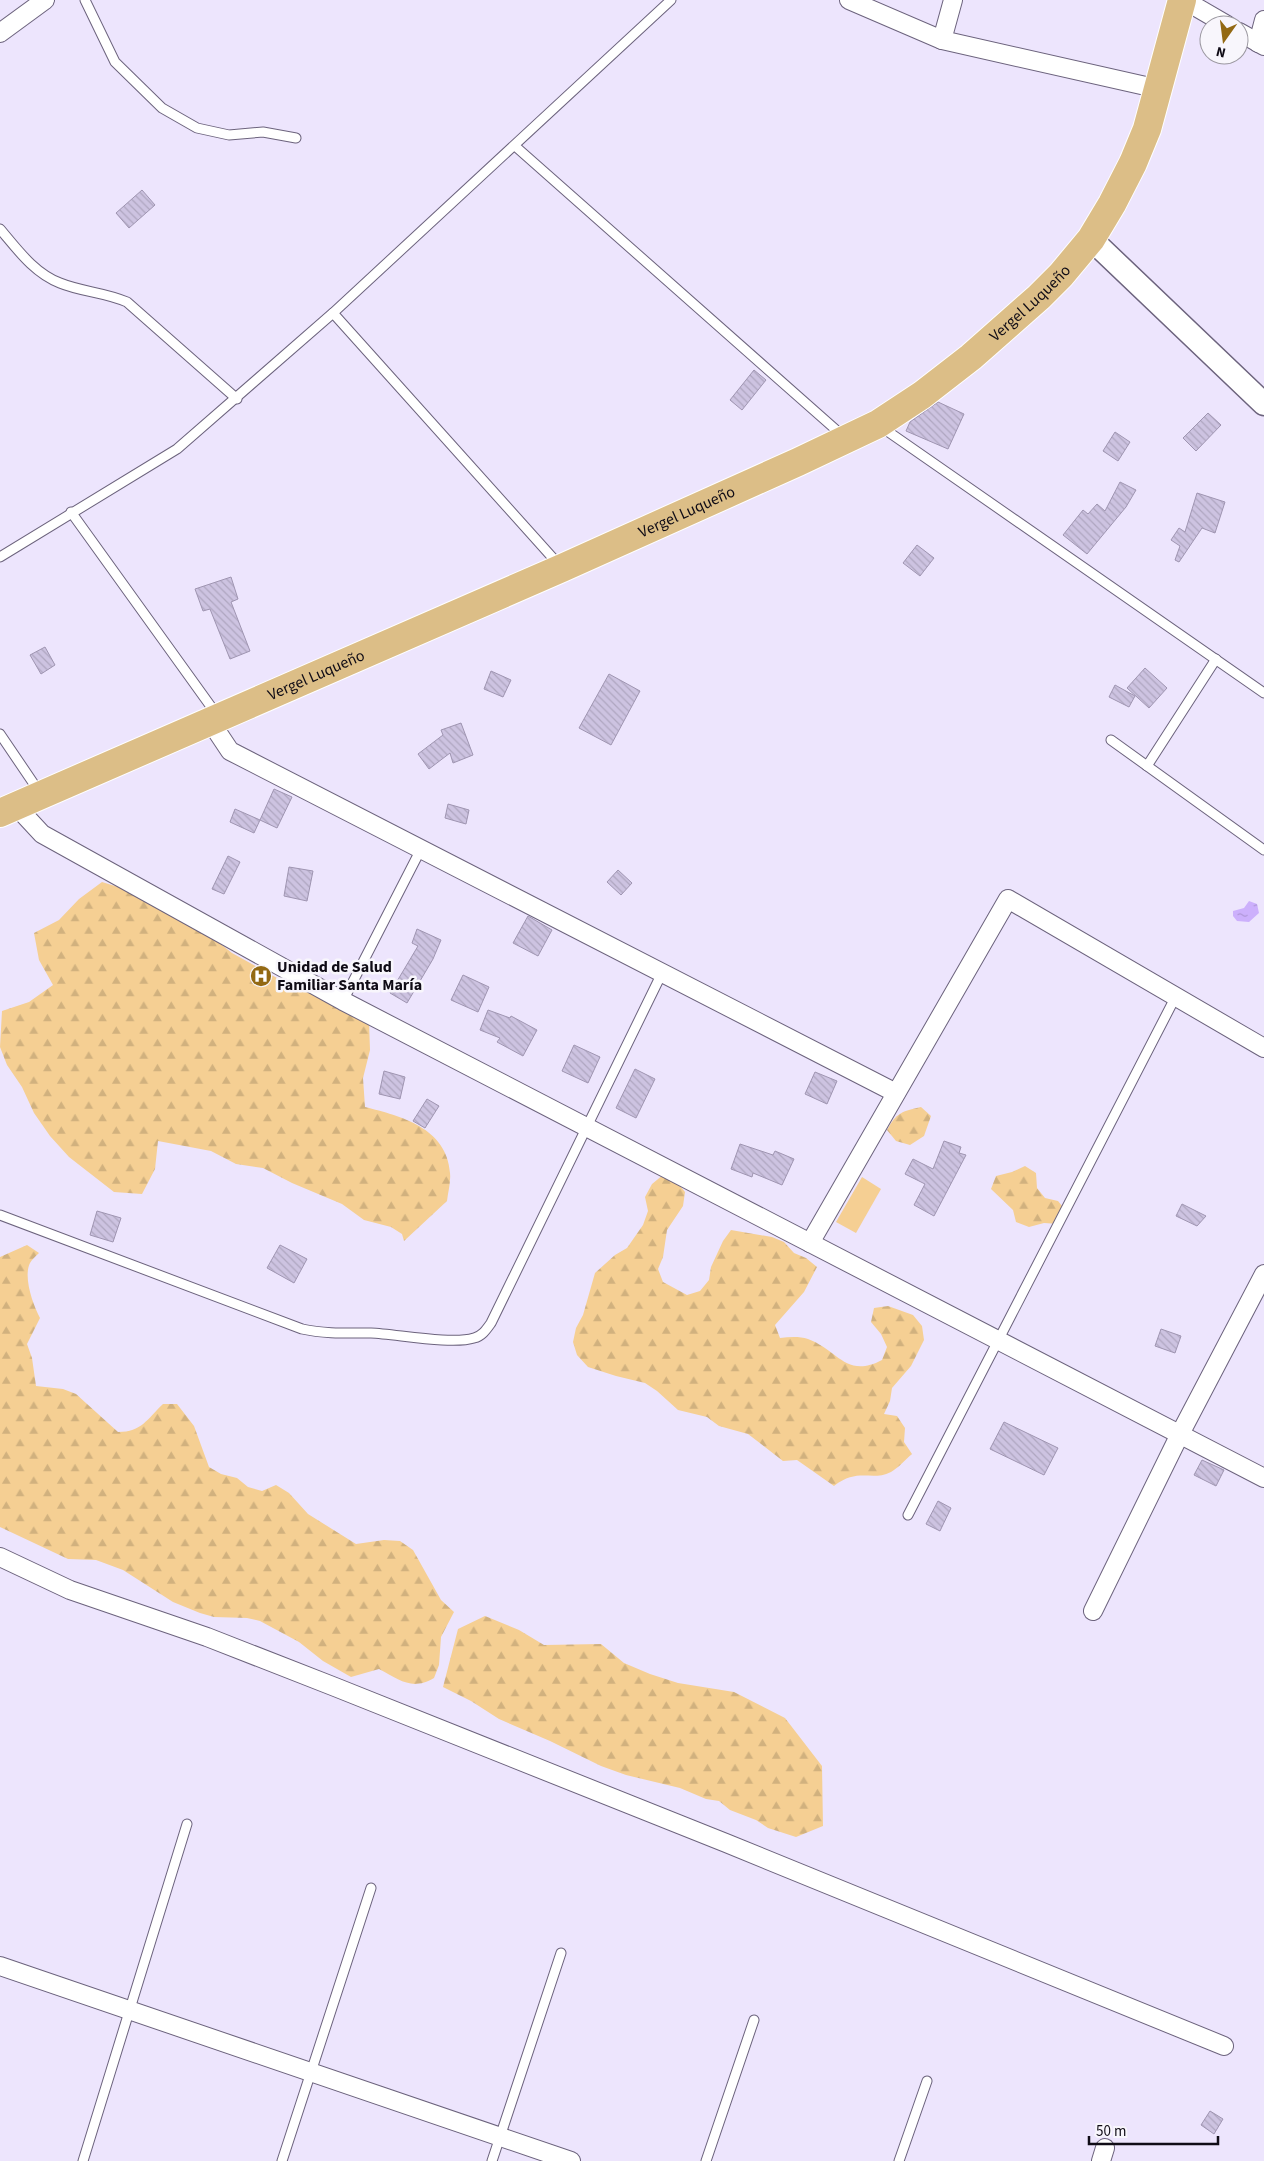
<svg xmlns="http://www.w3.org/2000/svg" width="1264" height="2161" viewBox="0 0 1264 2161" font-family="'Source Sans 3',sans-serif">
<style>
.green{fill:#f5cf93}
.forest{fill:url(#forest-firs)}
.water{fill:url(#water-ripples)}
.building{fill:url(#building-back-hatch);stroke:#9f95b1}
.lines{fill:none;stroke-linecap:round;stroke-linejoin:round}
.service-casing{stroke:#6c637d;stroke-width:11}
.minor-casing{stroke:#6c637d;stroke-width:20}
.tertiary-casing{stroke:#6c637d;stroke-width:25}
.primary-casing{stroke:#fff;stroke-width:30}
.service{stroke:#fff;stroke-width:9}
.minor{stroke:#fff;stroke-width:18}
.tertiary{stroke:#fff;stroke-width:22}
.primary{stroke:#dcbe87;stroke-width:28}
.labels{text-anchor:middle;dominant-baseline:central;stroke-width:5;stroke-linejoin:round;paint-order:stroke}
.street-label{font-size:16px;fill:#100c16;stroke:#f8f6fc}
.poi-label{font-size:16px;font-weight:bold;fill:#100c16;stroke:#f8f6fc;text-anchor:start}
</style>
<defs>
<pattern id="forest-firs" width="22" height="20" patternUnits="userSpaceOnUse" patternTransform="scale(1.25)"><rect width="22" height="20" fill="#f5cf93"/><path d="M5 1l3.5 6h-7zM16 11l3.5 6h-7z" fill="#d1b17e"/></pattern>
<pattern id="water-ripples" width="26" height="14" patternUnits="userSpaceOnUse" patternTransform="scale(1.25)"><rect width="26" height="14" fill="#ccb0fc"/><path d="M2 4q2-2 4 0t4 0M15 11q2-2 4 0t4 0" fill="none" stroke="#ae96d7"/></pattern>
<pattern id="building-back-hatch" width="6" height="6" patternUnits="userSpaceOnUse" patternTransform="scale(1.25)"><rect width="6" height="6" fill="#cdc3e1"/><path d="M-1 5l2 2M0 0l6 6M5-1l2 2" fill="none" stroke="#afa6c0"/></pattern>
</defs>
<rect width="100%" height="100%" fill="#ede5fd"/>
<path class="green" d="M862,1177L881,1189L856,1233L836,1222Z"/>
<g class="forest">
<path d="M102,882L128,890L208,934L232,953L286,983L313,993L337,1009L369,1021L370,1050L363,1078L365,1107C401,1116 447,1128 450,1173C451,1182 448,1192 447,1201L404,1241L402,1234L391,1227L364,1220L342,1204L292,1183L263,1168L236,1164L211,1151L158,1141L155,1169L142,1194L114,1192L69,1157L50,1136L34,1113L22,1087L7,1065L0,1047L2,1011L29,1002L53,985L39,960L34,933L59,920L79,899Z"/>
<path d="M921,1107L931,1116L924,1136L910,1145L896,1141L887,1130C896,1113 902,1111 921,1107Z"/>
<path d="M1025,1166L1036,1173L1037,1188L1045,1198L1058,1201L1067,1212L1059,1224L1044,1223L1029,1227L1016,1222L1013,1210L991,1189L996,1176L1012,1172Z"/>
<path d="M663,1175L676,1181L685,1192L683,1206L667,1230L663,1257L658,1269L663,1282L687,1295L700,1291L709,1280L711,1267L723,1241L731,1230L772,1237L784,1242L794,1253L806,1258L817,1267L804,1292L775,1325L780,1338C789,1337 799,1336 808,1339C838,1350 846,1379 882,1360L887,1347L881,1334L871,1322L874,1308L888,1306L913,1315L922,1326L924,1340L911,1366L892,1388L890,1401L884,1414L897,1416L905,1428L904,1442L912,1454C905,1460 898,1468 891,1472C871,1482 859,1467 834,1486L797,1460L783,1461L748,1434L719,1426L707,1417L678,1410L657,1391L645,1383L616,1376L588,1367L577,1355L573,1342L576,1328L583,1315L595,1273L615,1255L627,1248L643,1225L648,1211L645,1197L652,1184Z"/>
<path d="M27,1245L39,1253C36,1256 32,1259 30,1263C23,1277 33,1305 40,1318L27,1344L32,1358L36,1386L63,1389L76,1394L118,1432C142,1432 147,1419 163,1404H177L194,1426L209,1467L221,1474L237,1478L248,1487L262,1491L276,1485L289,1493L308,1514L356,1544L384,1540L400,1541L413,1550L441,1600L454,1612L441,1637L439,1665L434,1678C412,1691 400,1680 379,1669L351,1677L323,1661L299,1642L260,1621L247,1618L214,1617L200,1613L173,1602L123,1570L96,1560L68,1559L0,1527V1257Z"/>
<path d="M485,1616L519,1630L544,1645L601,1644L624,1663L650,1674L678,1683L734,1692L785,1718L822,1766L823,1826L796,1837L768,1828L756,1820L730,1810L719,1801L706,1799L680,1788L626,1775L601,1766L550,1741L499,1719L471,1701L443,1687L458,1629Z"/>
</g>
<path class="water" d="M1249,901L1257,904L1259,913L1249,922L1237,921L1233,916V911L1244,908Z"/>
<g class="building">
<path d="M142,190L155,205L129,228L116,213Z"/>
<path d="M754,370L766,380L742,410L730,400Z"/>
<path d="M938,402L964,414L948,449L906,431L910,422Z"/>
<path d="M1208,413L1221,425L1196,451L1183,438Z"/>
<path d="M1115,432L1130,442L1118,461L1103,451Z"/>
<path d="M1120,482L1136,490L1126,507L1087,554L1063,535L1083,510L1088,514L1097,504L1105,511Z"/>
<path d="M1197,493L1225,502L1215,533L1202,528L1179,562L1175,560L1180,546L1171,540L1179,528L1185,532Z"/>
<path d="M917,545L934,558L920,576L903,563Z"/>
<path d="M231,577L238,599L231,602L250,651L230,659L210,609L203,611L195,589Z"/>
<path d="M45,647L55,665L41,674L30,655Z"/>
<path d="M1145,668L1167,688L1149,708L1127,688Z"/>
<path d="M491,671L511,680L503,697L484,689Z"/>
<path d="M609,674L640,691L611,745L579,728Z"/>
<path d="M1115,685L1135,696L1129,707L1109,697Z"/>
<path d="M461,723L473,755L453,763L450,753L429,769L418,754L443,735L441,730Z"/>
<path d="M274,789L292,797L277,828L260,820Z"/>
<path d="M448,804L469,810L466,824L445,818Z"/>
<path d="M235,809L260,820L254,833L230,822Z"/>
<path d="M228,856L240,862L224,894L212,889Z"/>
<path d="M289,867L313,871L307,901L284,896Z"/>
<path d="M618,870L632,883L621,895L607,882Z"/>
<path d="M528,916L552,930L538,956L513,943Z"/>
<path d="M417,929L441,940L433,959L407,1003L390,993L418,946L412,943Z"/>
<path d="M463,975L489,987L478,1012L451,1000Z"/>
<path d="M488,1010L510,1018L511,1016L537,1030L523,1056L497,1042L500,1038L480,1030Z"/>
<path d="M574,1045L600,1057L588,1083L562,1071Z"/>
<path d="M635,1069L655,1079L636,1118L616,1108Z"/>
<path d="M384,1071L405,1077L400,1099L379,1094Z"/>
<path d="M815,1072L837,1081L827,1104L805,1094Z"/>
<path d="M427,1099L439,1106L425,1128L413,1121Z"/>
<path d="M944,1141L961,1147L959,1153L966,1155L934,1216L914,1205L925,1184L905,1174L913,1159L933,1169Z"/>
<path d="M740,1144L773,1155L775,1151L794,1159L782,1185L753,1173L752,1177L731,1169Z"/>
<path d="M1182,1204L1206,1216L1197,1226L1176,1216Z"/>
<path d="M97,1211L121,1218L113,1242L90,1235Z"/>
<path d="M280,1245L307,1259L294,1283L267,1268Z"/>
<path d="M1161,1329L1181,1336L1175,1353L1155,1346Z"/>
<path d="M1004,1422L1058,1448L1044,1475L990,1449Z"/>
<path d="M1202,1460L1224,1470L1216,1486L1194,1475Z"/>
<path d="M938,1501L951,1508L940,1531L926,1524Z"/>
<path d="M1210,2111L1223,2119L1214,2134L1201,2125Z"/>
</g>
<g class="lines">
<g class="service-casing">
<g id="service">
<path d="M85,0L115,62L162,108L197,128L229,135L263,132L296,138"/>
<path d="M515,146L843,436"/>
<path d="M0,229C17,249 34,273 60,283C82,292 104,292 127,302L237,399"/>
<path d="M333,313L560,566"/>
<path d="M880,426L1264,693"/>
<path d="M71,512L217,715"/>
<path d="M0,557L177,449L333,313L671,0"/>
<path d="M0,734L40,793"/>
<path d="M1111,740L1264,850"/>
<path d="M1147,766L1216,659"/>
<path d="M343,1001L421,849"/>
<path d="M0,1215L302,1329C325,1334 347,1333 371,1333C396,1334 452,1345 474,1338C482,1336 486,1330 491,1323L662,973"/>
<path d="M908,1515L1176,996"/>
<path d="M83,2161L187,1824"/>
<path d="M282,2161L371,1888"/>
<path d="M492,2161L561,1953"/>
<path d="M706,2161L754,2020"/>
<path d="M899,2161L927,2081"/>
</g>
</g>
<g class="minor-casing">
<g id="minor">
<path d="M849,0L942,40L1159,89"/>
<path d="M1184,0L1227,25"/>
<path d="M1239,32L1264,46"/>
<path d="M0,33L45,0"/>
<path d="M942,40L953,0"/>
<path d="M1258,43L1264,20"/>
<path d="M210,721L230,751L896,1093"/>
<path d="M16,806L42,834L343,1001L1264,1478"/>
<path d="M810,1243L1008,899L1264,1048"/>
<path d="M0,1557L70,1590L207,1637L335,1687L726,1843L1224,2046"/>
<path d="M1093,1611L1180,1434L1264,1274"/>
<path d="M0,1966L571,2161"/>
<path d="M1101,2161L1105,2148"/>
</g>
</g>
<g class="tertiary-casing">
<path id="tertiary" d="M1091,239L1264,404"/>
</g>
<g class="primary-casing">
<g id="primary">
<path id="s1" d="M0,813L562,568L798,462L878,424L922,395L971,357L1039,297L1061,275L1091,239L1112,204L1133,163L1147,129L1182,0"/>
</g>
</g>
<use href="#service" class="service"/>
<use href="#minor" class="minor"/>
<use href="#tertiary" class="tertiary"/>
<use href="#primary" class="primary"/>
</g>
<defs>
<g id="hospital-disc" transform="scale(1.125)"><circle r="9.5" fill="#936913" stroke="#f8f6fc"/><path d="M-5-5h3v3.5h4V-5h3V5h-3V1.5h-4V5h-3Z" fill="#fff"/></g>
</defs>
<g fill-rule="evenodd">
<use href="#hospital-disc" x="261" y="976"/>
</g>
<g class="labels">
<g class="street-label">
<text stroke="none"><textPath href="#s1" startOffset="1155">Vergel Luqueño</textPath></text>
<text stroke="none"><textPath href="#s1" startOffset="750">Vergel Luqueño</textPath></text>
<text stroke="none"><textPath href="#s1" startOffset="345">Vergel Luqueño</textPath></text>
</g>
<g class="poi-label">
<text x="277" y="967">Unidad de Salud<tspan x="277" dy="18">Familiar Santa María</tspan></text>
</g>
</g>
<g transform="translate(1224 40) rotate(194)"><circle r="24" fill="#f8f6fc" stroke="#9b98a0"/>
<path d="M0-4L9 19L0 12L-9 19Z" fill="#936913"/>
<text y="-8" font-size="14" font-weight="bold" text-anchor="middle" fill="#100c16">N</text>
</g>
<path d="M1089 2136v8h129v-8" fill="none" stroke="#100c16" stroke-width="2.5"/>
<text x="1096" y="2136" font-size="15" fill="#100c16" stroke="#f8f6fc" stroke-width="4" paint-order="stroke">50 m</text>
</svg>
